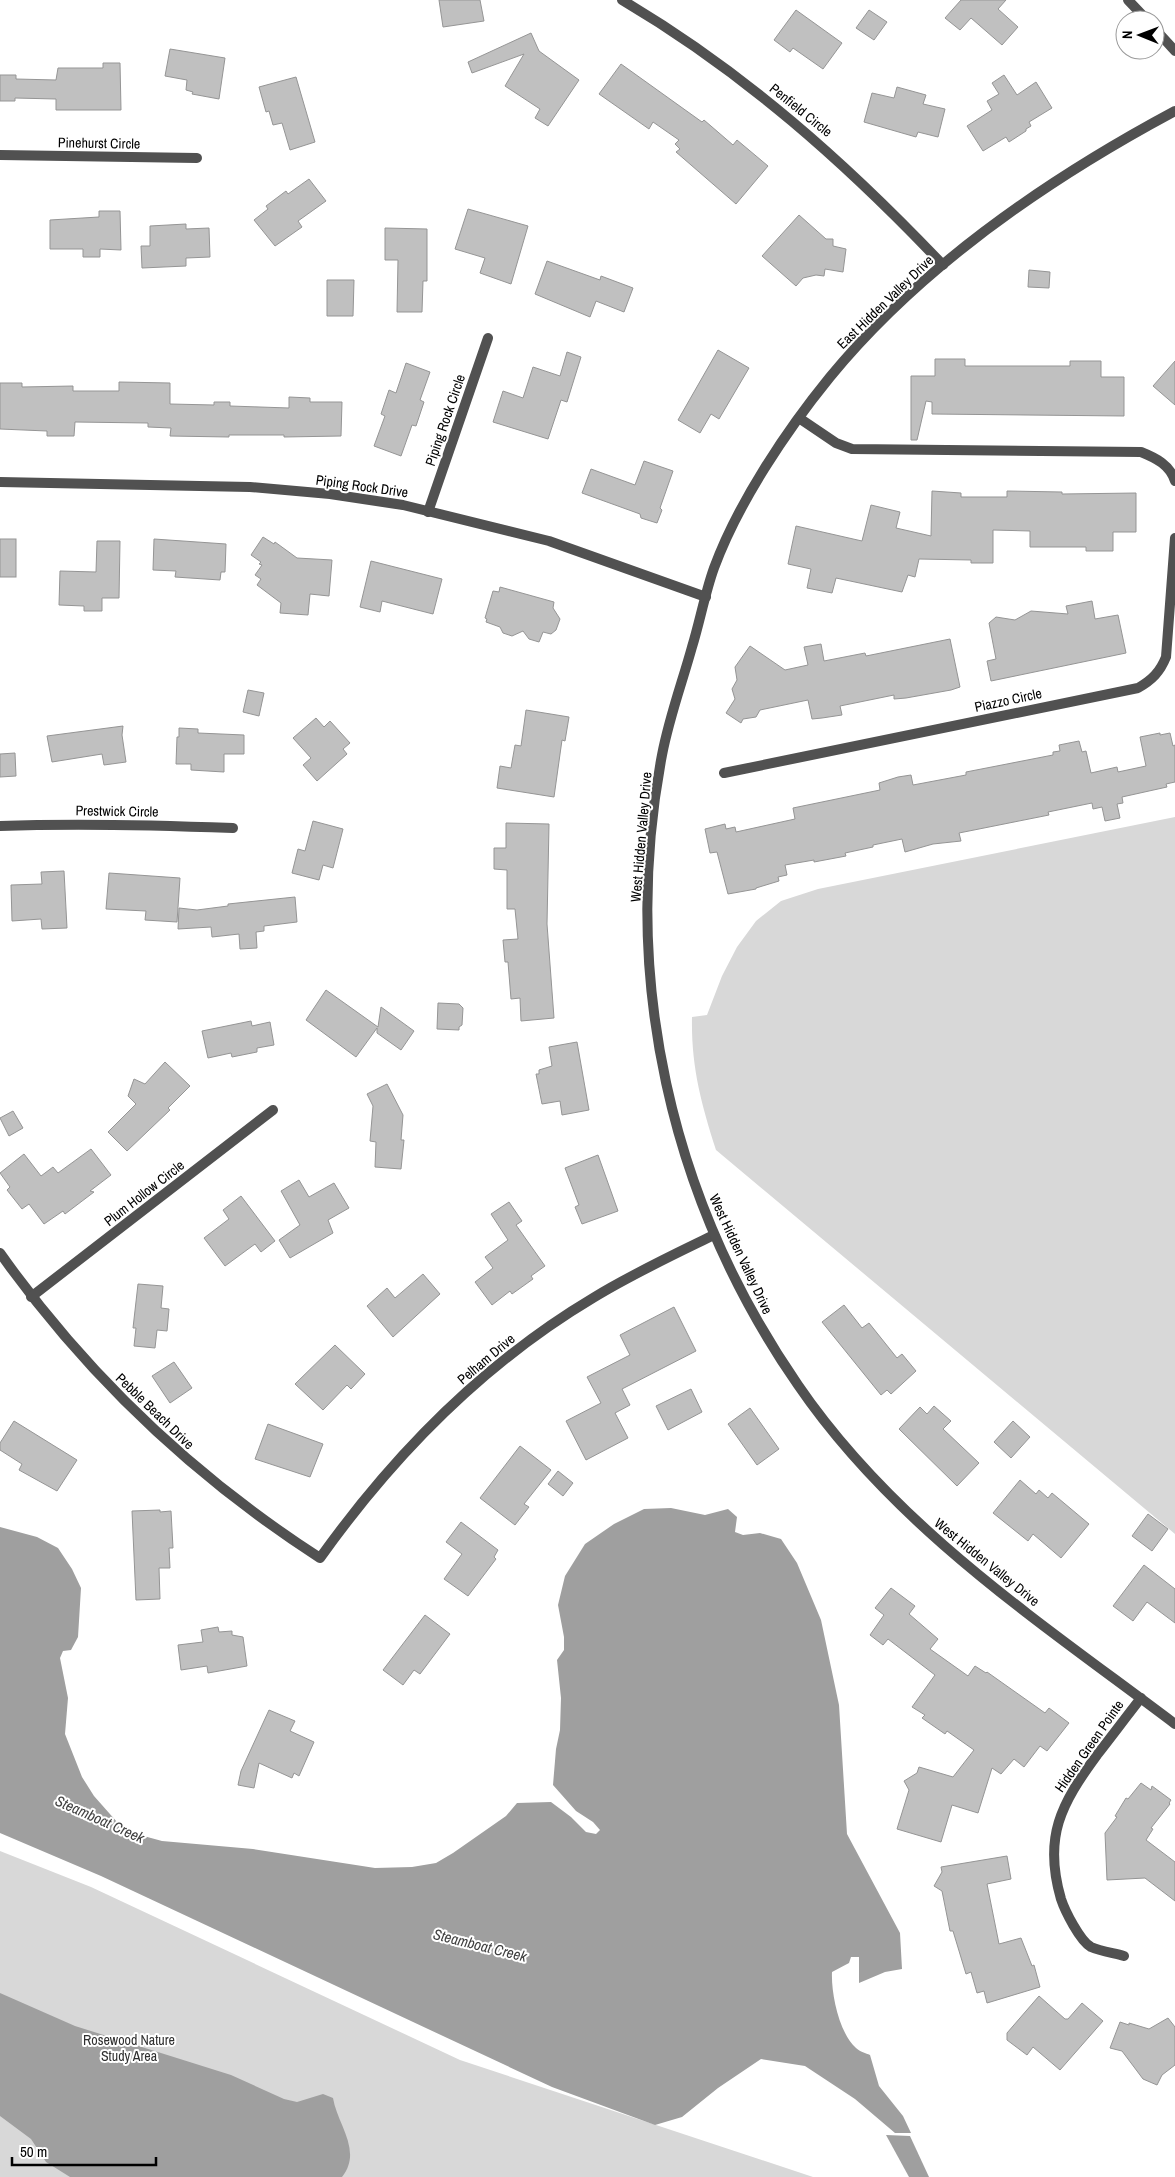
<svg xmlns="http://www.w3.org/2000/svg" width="1175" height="2177" viewBox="0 0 1175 2177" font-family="'Archivo Narrow',sans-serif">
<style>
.green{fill:#d8d8d8}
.water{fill:#9f9f9f}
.building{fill:#c0c0c0;stroke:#959595}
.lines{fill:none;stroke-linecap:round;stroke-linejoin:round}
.minor{stroke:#515151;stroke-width:10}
.tertiary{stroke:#515151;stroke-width:10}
.labels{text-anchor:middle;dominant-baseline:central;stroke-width:4;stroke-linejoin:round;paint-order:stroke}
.street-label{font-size:14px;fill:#000;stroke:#fff}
.park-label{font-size:14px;fill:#2f2f2f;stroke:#fff}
.water-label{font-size:15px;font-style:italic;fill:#404040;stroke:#fff}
</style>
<rect width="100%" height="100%" fill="#fff"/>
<g class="green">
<path d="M1175,817V1534L716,1150C701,1103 691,1066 692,1017L707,1015L722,976L737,947L756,921L781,901L818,889Z"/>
<path d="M0,1851L91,1887L460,2060L813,2177H0Z"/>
</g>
<g class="water">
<path d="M671,1508L705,1515L728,1509L737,1517L735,1532L743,1535L760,1533L781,1539L797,1563L821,1620L839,1705L847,1834L900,1933L902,1969L885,1972L859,1983V1957H851L849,1963L832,1972C831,1993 839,2033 856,2048C860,2052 866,2053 870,2055L879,2086L903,2116L911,2133H895L855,2099L805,2066L761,2059L718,2088L682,2117L655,2125L552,2087L101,1876L0,1833V1527L37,1537L58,1548L72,1569L81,1588L78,1637L71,1650L63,1651L60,1658L68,1698L65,1734L82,1777L94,1796L117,1822L140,1835L162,1841L253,1849L375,1868L412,1867L436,1863L453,1853L506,1816L517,1803L551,1802L571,1817L586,1832L596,1834L600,1830L593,1822L576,1811L553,1785L556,1749L560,1730L561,1698L557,1660L564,1650V1637L558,1605L565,1576L585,1544L614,1524L644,1509Z"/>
<path d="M0,1993L75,2026L231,2075L284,2099L297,2102L323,2094L333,2098C337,2124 363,2151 342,2177H70L46,2162L31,2139L0,2116Z"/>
<path d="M886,2135L910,2136L929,2177H909Z"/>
</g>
<g class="building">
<path d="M439,0H480L484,21L443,27Z"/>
<path d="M961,0H1006L998,9L1018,27L1002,45L971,18L960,30L945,18Z"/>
<path d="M796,10L842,43L823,69L793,48L790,52L774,40Z"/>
<path d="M869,10L887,22L874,40L856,28Z"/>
<path d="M531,33L539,51L579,80L548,126L535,118L540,109L505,86L524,54L472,73L468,62Z"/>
<path d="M170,49L225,58L219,99L192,94L193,92L186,90L187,80L165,76Z"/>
<path d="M103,63H120L121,110H56V99L15,98V101H0V75H16V79L56,80L58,68H103Z"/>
<path d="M621,64L702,122L704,120L733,145L737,140L768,166L736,204L676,152L680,149L675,144L679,140L653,122L649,129L599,94Z"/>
<path d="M1004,75L1017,95L1036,82L1052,108L1029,122L1031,126L1026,129V131L1009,142L1006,137L983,151L967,126L992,110L987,101L999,94L992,83Z"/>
<path d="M296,77L315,142L290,150L282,123L273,125L269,111L266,112L259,87Z"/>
<path d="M897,87L926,95L923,104L945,109L938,137L918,132L916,137L864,122L872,93L894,98Z"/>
<path d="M309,179L326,201L298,221L302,227L275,246L254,220L268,209L266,206L286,191L288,194Z"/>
<path d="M468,209L528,226L511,284L480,273L485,258L455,249Z"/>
<path d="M99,211H120L121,250L100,249V257H83V249H50V220L99,217Z"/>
<path d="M799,215L826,239H833V246L846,249L843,272L825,269L824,276L816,275L803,278L796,286L762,256Z"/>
<path d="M186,224V229L209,228L210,257L186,258V266L142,268L141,246H150V226Z"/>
<path d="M385,228L427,229V281H423L422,312H397L398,260H385Z"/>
<path d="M547,261L600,280L601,276L633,288L624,312L596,301L590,317L535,294Z"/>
<path d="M1029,270L1050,272L1049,288L1028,287Z"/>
<path d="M327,280H354L353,316H327Z"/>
<path d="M718,350L749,368L719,419L711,414L700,433L678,420Z"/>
<path d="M567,352L581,357L567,402L561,400L548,439L493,422L503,391L523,398L533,367L560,376Z"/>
<path d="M935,359H965V366H1070V361H1101V377H1124V416L932,414V402L926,401L917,440H911V376H935Z"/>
<path d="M1175,361V405L1153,386Z"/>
<path d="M406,363L430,372L420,400L424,402L416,426L412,425L401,456L374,446L385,416L381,414L389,390L396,393Z"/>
<path d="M119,382L170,383V404L214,405V402H230V406L289,408V397L310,398V402H342L341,436L284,437V435H229V437L170,436L171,428L148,427V423L75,422L74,436H47V431L0,429V383H22V387L73,386V391H119Z"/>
<path d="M644,461L673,471L660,508L662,510L657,523L641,518L640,514L582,493L591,469L635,485Z"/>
<path d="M932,491L961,493V497H1007V491L1062,492V494L1136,493V532H1113V551H1086V547H1030V531L993,530V563H971V560L919,559L915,577L908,575L902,592L836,578L832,593L807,588L811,569L788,564L796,526L862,541L871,505L900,512L896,528L931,536Z"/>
<path d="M263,537L274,544L275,542L297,558L332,560L329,596L310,594L308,615L280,613L281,603L257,585L261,579L255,575L262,565L259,564L261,562L251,555Z"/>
<rect x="0" y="539" width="16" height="38"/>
<path d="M154,539L226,544L225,572H221L220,580L175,577L176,571L153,570Z"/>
<path d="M97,541H120L119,598H102V611H84V606L59,605L60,571L96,572Z"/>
<path d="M371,561L442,579L433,614L382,601L380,612L360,607Z"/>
<path d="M500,587L554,602L553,608L560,619L556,630L551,634L543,632L539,642L529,639L523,631L512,636L503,633L500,627L486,622L487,619L485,618L493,591L499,592Z"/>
<path d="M1092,601L1095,619L1118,615L1126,653L991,681L987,661L996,659L989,623L996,617L1015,620L1031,611L1068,614L1066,606Z"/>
<path d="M950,639L960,687L951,690L906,698L894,699V695L840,706L842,715L822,718L812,719L808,700L760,710L756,717L743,719L741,723L726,713L735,699L732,689L737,680L735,667L750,646L785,670L808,665L804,647L821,644L824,661L865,653L866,656Z"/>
<path d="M248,690L264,693L259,716L243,712Z"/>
<path d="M526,710L569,717L565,741L562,740L554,797L497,788L500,766L511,768L515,745L521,746Z"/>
<path d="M316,718L324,727L330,721L350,743L343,749L347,754L317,781L303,765L311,758L293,738Z"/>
<path d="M123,726L122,735L126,762L104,765L102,754L52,762L47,736Z"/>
<path d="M179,728L198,729V733L244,735V754H224V772L191,770V764H176L177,737H179Z"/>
<path d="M1160,733V735L1170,733L1173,746L1175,745V782L1166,784L1167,787L1122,797L1123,803L1117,804L1120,818L1105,821L1102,807L1093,809L1092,803L1048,812L1049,815L959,833L961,841L933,844L905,852L902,839L873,845V847L845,853L846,856L814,862V860L785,865L787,875L778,877L779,881L756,888V889L728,894L717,852L710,853L705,829L725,824L726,829L735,827L736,832L795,819L793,808L880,790L879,783L898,777L911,775L913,785L966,775V772L1053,755V752L1060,751L1059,745L1079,741L1082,752L1086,751L1091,773L1117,767L1118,772L1146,766L1140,737Z"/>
<path d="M15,753L16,776L0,777V754Z"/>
<path d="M313,821L343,829L333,868L323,865L319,880L292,873L298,849L305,851Z"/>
<path d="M506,823L549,824L547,924L554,1018L521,1021L520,998L511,999L508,962H505L503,940L518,939L515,909H507V870L494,869V848H506Z"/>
<path d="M64,871L67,928L42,929L41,919L12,921L11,885L42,884L41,872Z"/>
<path d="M109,873L180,878L177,922L145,920L146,911L106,909Z"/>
<path d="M295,897L297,922L264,926V931L256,932L257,948L240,949L239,934L212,937L211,927L178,929L179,908L197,910L228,906V904Z"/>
<path d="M326,990L378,1027L381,1007L414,1031L401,1050L377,1033V1028L356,1057L306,1020Z"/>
<path d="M438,1003L459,1004L463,1008L462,1025L459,1027V1030L437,1029Z"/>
<path d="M251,1021L252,1026L270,1022L274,1045L257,1048V1052L232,1057L231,1053L208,1058L202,1031Z"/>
<path d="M577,1042L589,1110L562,1115L560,1101L542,1104L536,1074H539V1070L552,1066L549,1047Z"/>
<path d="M165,1062L190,1086L168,1108L170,1110L127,1151L108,1132L136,1104L128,1096L134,1079L145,1084Z"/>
<path d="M387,1084L403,1115L401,1140H404L401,1169L375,1167L376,1142L370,1141L373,1106L367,1094Z"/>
<path d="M13,1111L23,1128L9,1136L0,1118Z"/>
<path d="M91,1149L111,1175L90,1191L94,1192L65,1214L63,1211L44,1224L29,1204L22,1209L7,1190L10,1187L0,1173L24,1154L41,1176L53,1167L58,1173Z"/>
<path d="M598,1155L618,1211L582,1224L575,1207L579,1205L565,1168Z"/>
<path d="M299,1180L309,1197L334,1183L349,1208L328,1220L333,1233L290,1258L279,1240L300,1225L281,1191Z"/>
<path d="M241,1196L275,1241L261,1252L255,1244L225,1266L204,1238L229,1219L223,1210Z"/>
<path d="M509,1202L522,1221L516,1225L545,1266L531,1276L533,1279L512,1294L510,1291L492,1305L475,1282L493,1268L485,1257L508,1240L491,1214Z"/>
<path d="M423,1274L440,1294L393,1337L367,1306L387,1288L395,1298Z"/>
<path d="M138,1284L163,1286L161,1308L169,1309L167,1331L157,1330L155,1348L134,1346L136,1328H133Z"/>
<path d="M844,1305L862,1328L869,1323L897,1358L902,1354L916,1371L891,1394L887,1390L881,1395L822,1322Z"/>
<path d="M674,1307L696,1351L622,1389L630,1405L615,1413L628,1438L586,1460L566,1421L601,1403L587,1377L630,1355L620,1335Z"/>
<path d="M335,1345L365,1374L351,1389L347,1385L323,1410L295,1384Z"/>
<path d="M174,1362L192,1388L170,1403L152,1376Z"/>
<path d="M691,1389L702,1412L668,1430L656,1406Z"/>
<path d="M934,1406L951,1421L943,1429L979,1463L957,1486L899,1429L920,1407L927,1414Z"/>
<path d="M750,1408L779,1449L757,1465L728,1424Z"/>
<path d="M14,1421L77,1460L57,1491L19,1470L22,1464L0,1450V1443Z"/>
<path d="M1013,1421L1030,1437L1011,1458L994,1442Z"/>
<path d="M268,1424L323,1444L310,1477L255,1459Z"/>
<path d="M520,1446L551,1470L524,1504L529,1507L515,1525L480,1498Z"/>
<path d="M558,1471L573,1483L563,1496L548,1484Z"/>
<path d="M1020,1480L1036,1494L1039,1490L1048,1498L1052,1493L1089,1524L1061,1558L1033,1534L1028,1541L993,1513Z"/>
<path d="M160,1510V1512L171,1511L173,1548H169L170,1568H159L160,1599L136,1600L132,1511Z"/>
<path d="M1148,1514L1168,1529L1152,1551L1132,1536Z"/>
<path d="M461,1522L498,1550L494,1557L496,1559L468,1596L444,1579L462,1554L446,1542Z"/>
<path d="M1144,1565L1175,1589V1623L1147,1602L1133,1621L1113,1606Z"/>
<path d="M891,1588L915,1606L909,1614L938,1639L930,1649L968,1676L975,1666L986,1673L987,1672L1045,1713L1049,1708L1069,1723L1047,1751L1040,1746L1024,1767L1014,1759L1001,1774L992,1768L978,1813L952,1805L941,1842L897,1829L909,1790L904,1781L917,1773L919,1767L953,1777L974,1750L947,1731L945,1734L922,1718L925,1715L912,1707L935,1675L888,1639L883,1645L870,1635L884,1615L875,1608Z"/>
<path d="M425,1615L450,1634L420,1674L414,1670L403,1685L383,1670Z"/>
<path d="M218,1627L219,1632L232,1631V1635L243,1637L247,1666L208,1673L207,1666L181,1670L178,1645L203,1642L201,1630Z"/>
<path d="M269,1710L295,1721L290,1731L314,1742L299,1776L294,1773L292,1778L259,1763L254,1788L238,1785L241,1771Z"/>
<path d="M1141,1783L1151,1790L1152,1786L1171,1800L1169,1803L1170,1804L1151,1828L1153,1829L1146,1840L1175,1862V1901L1145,1878L1107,1880L1105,1833L1117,1817L1115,1816L1126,1798L1128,1799Z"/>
<path d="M1007,1856L1011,1879L987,1884L999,1944L1021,1938L1032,1966L1034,1965L1040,1987L987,2003L984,1991L977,1993L971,1972L966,1974L953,1931H950L942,1891L934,1886L942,1872L941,1867Z"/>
<path d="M1039,1996L1065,2019H1068L1082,2003L1103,2021L1060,2070L1033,2047L1027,2055L1007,2040V2033Z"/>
<path d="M1168,2018L1175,2027V2065L1162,2075L1157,2085L1143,2079L1122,2051L1110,2048L1120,2022L1129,2025V2023L1149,2029Z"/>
</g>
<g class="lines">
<g class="minor">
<path d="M622,0C744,72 846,163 943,265"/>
<path d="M1128,0L1147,20"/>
<path d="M1155,29L1175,51"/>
<path d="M0,155L197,158"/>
<path d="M799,418L836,443L852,449L1141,452C1156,458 1170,465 1175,481"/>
<path d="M428,512L488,338"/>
<path d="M724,773L1138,688C1152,680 1160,672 1166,657L1175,538"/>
<path d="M0,826C78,823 155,825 233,828"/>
<path d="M0,1253C88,1377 193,1476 320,1558C393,1456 484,1363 593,1298C632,1274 673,1255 714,1235"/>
<path d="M31,1297L273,1110"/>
<path d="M1124,1956C1113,1953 1100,1951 1091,1947C1080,1941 1065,1911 1061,1899C1043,1837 1061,1804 1097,1755C1112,1736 1126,1717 1141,1698"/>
</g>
<g class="tertiary">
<path d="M1175,111C1048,179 922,265 830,377C786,431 738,503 714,568C705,593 700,621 692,647C682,683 669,718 662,755C620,976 670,1200 798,1385C895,1527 1040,1622 1175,1724"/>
<path d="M0,482L250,487L330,494L403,505L549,541L706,597"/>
</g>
</g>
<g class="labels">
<g class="street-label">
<text transform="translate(801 110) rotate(39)">Penfield Circle</text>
<text transform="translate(99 143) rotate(1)">Pinehurst Circle</text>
<text transform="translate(885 302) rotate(-44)">East Hidden Valley Drive</text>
<text transform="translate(445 420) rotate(-71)">Piping Rock Circle</text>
<text transform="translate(362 486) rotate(8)">Piping Rock Drive</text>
<text transform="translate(1008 700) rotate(-12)">Piazzo Circle</text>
<text transform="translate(117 811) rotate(1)">Prestwick Circle</text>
<text transform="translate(641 837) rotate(-85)">West Hidden Valley Drive</text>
<text transform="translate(144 1193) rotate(-38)">Plum Hollow Circle</text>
<text transform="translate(741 1254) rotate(65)">West Hidden Valley Drive</text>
<text transform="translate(486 1359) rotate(-40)">Pelham Drive</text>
<text transform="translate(155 1411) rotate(44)">Pebble Beach Drive</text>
<text transform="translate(987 1562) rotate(39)">West Hidden Valley Drive</text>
<text transform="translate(1089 1746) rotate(-55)">Hidden Green Pointe</text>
</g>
<g class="park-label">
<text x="129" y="2040">Rosewood Nature<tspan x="129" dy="16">Study Area</tspan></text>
</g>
<g class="water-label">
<text transform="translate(100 1819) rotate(24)">Steamboat Creek</text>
<text transform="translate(480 1945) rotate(14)">Steamboat Creek</text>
</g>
</g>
<g transform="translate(1140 35) rotate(271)"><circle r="24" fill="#ffffff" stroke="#999999"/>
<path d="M0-4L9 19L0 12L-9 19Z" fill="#000000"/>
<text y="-8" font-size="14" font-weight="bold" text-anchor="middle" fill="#000000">N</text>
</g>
<path d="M12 2157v8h144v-8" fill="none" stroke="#000000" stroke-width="2.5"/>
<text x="20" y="2157" font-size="15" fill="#000000" stroke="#ffffff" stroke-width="4" paint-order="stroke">50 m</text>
</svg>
